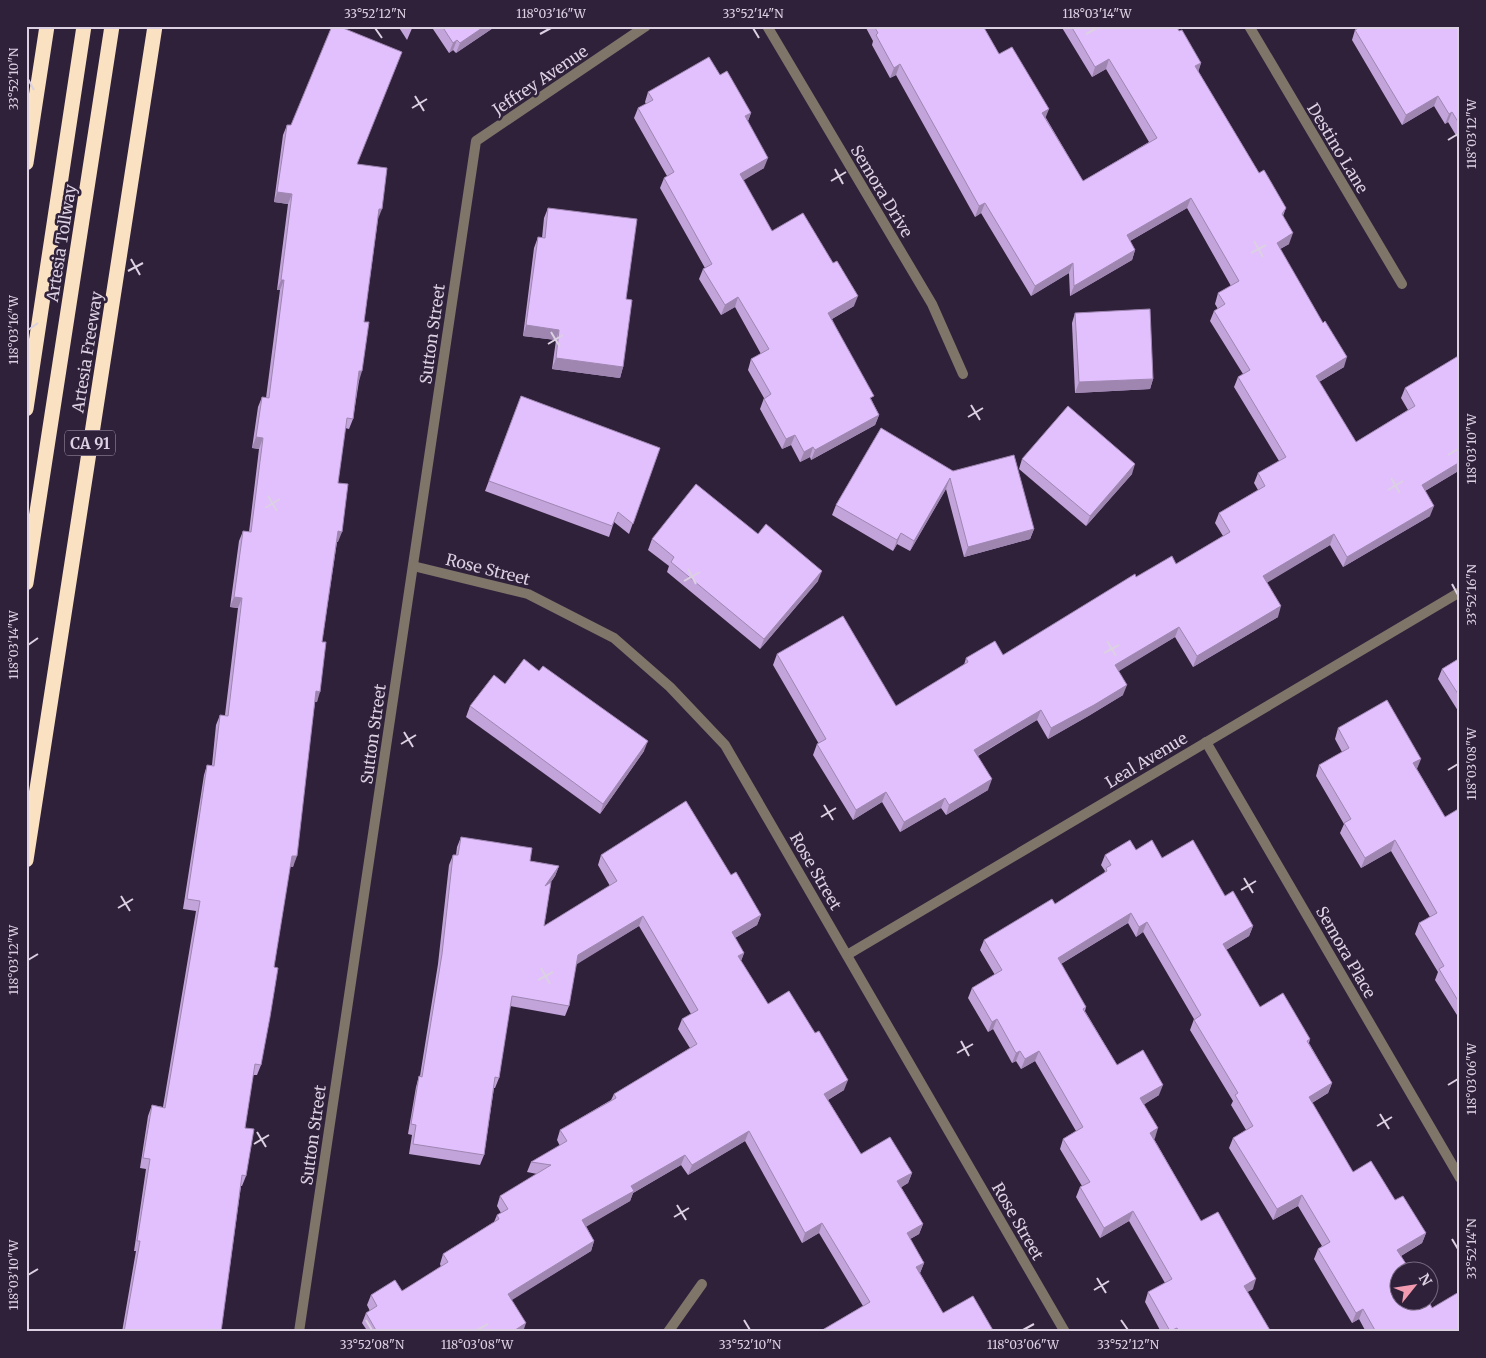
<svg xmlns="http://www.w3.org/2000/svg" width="1486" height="1358" viewBox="0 0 1486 1358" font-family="Merriweather,serif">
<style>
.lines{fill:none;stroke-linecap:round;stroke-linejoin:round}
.minor{stroke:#7f7569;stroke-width:10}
.motorway{stroke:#fae1c1;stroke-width:15}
.wall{fill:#c2a4da}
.shaded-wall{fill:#9e86b1}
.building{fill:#e2bffd;stroke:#9e86b1}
.ticks{fill:none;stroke:#dbd1e2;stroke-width:2}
.labels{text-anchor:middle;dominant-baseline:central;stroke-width:5;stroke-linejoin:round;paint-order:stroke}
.shield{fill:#30213b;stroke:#a89cb0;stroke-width:1}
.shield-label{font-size:15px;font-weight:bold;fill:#dbd1e2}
.street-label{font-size:16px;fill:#dbd1e2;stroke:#30213b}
.neatline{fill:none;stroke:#dbd1e2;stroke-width:2}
.ticks-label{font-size:12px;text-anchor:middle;fill:#dbd1e2}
</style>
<rect width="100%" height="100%" fill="#30213b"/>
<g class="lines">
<g class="minor">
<path d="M767,26L932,304L963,374"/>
<path d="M1249,26L1402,284"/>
<path d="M413,566L528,594L614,638L670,687L725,745L1065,1332"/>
<path d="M1206,742L1460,1178"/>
<path d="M847,955L1460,592"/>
<path d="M299,1332L476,141L646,26"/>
<path d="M668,1332L702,1284"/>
</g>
<g class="motorway">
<path d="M26,163L47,26"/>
<path d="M26,409L84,26"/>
<path d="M26,583L112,26"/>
<path d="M26,860L155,26"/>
</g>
</g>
<g class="wall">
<path d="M398,26H413L407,40Z"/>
<path d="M431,26H496L456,53L453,50L449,53Z"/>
<path d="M865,26H983L999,54L1046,118L1083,181L1149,142L1106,69L1092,77L1061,26H1176L1201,63L1198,71L1259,173L1286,208L1283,216L1289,244L1280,249L1344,367L1319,382L1356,442L1408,410L1401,398L1405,388L1460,355V470L1425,491L1430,516L1343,567L1330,545L1267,582L1278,617L1193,667L1175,637L1118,671L1123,695L1090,715L1048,739L1037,720L978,756L988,790L946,815L941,808L900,832L882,802L853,820L813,755L817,744H819L773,665L777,654L896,706L964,665L966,658L1003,655L1136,577L1176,564L1223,536L1215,523L1219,513L1258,490L1254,483L1258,473L1279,461L1234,387L1238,377L1243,374L1210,321L1214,311L1218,309L1215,304L1218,293L1231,286L1187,208L1130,241L1135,250L1132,260L1070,296L1069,273L1031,296L981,213L975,217L896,75L890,78L872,45L873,41Z"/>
<path d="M1460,28V142L1448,122L1445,124L1434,106L1402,125L1352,40L1355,30Z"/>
<path d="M720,75L751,113L748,121L764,168L743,180L772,231L854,306L832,319L879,415L875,425L811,460L810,457L800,462L791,445L782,449L760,409L764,398L748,370L751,359L761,354L735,307L721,315L699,279L703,269L705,268L660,188L664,178L667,176L634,118L638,108L646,104L645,102L648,92Z"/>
<path d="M287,125L358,164L378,219L364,322L359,381L353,419L349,429L345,428L338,483V542H337L322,642L317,702H315L293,867L290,866L274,967L261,1065L257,1075H253L245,1128L246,1176L242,1186H241L221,1332H122L136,1251H134L146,1169L140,1168L148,1116L152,1105L163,1107L196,911L183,909L204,775L207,765H212L216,725L220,715H225L238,608L230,607L239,541L243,531L249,532L259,449L252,448L258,407L262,397L266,398L280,290H277L288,204L274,202L283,135Z"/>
<path d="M548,208L626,299L623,367L620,378L552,369L556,340L523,336L534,248L538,237L542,238L544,218Z"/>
<path d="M1075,313L1153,379L1150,389L1075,393L1072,323Z"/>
<path d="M521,396L660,448L629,534L614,522L609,537L485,491Z"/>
<path d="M881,428L1034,529L1030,539L964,557L946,489L910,551L897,544L893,551L832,515L836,505Z"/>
<path d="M1022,459L1132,474L1086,526L1019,469Z"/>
<path d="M758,534L818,581L760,649L667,572L669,566L648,550L652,539Z"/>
<path d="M1460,658V714L1438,679L1442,669Z"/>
<path d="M539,671L644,751L600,814L466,717L470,706L505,684Z"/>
<path d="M1338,728L1417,769L1445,817L1460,808V1013L1457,1015L1435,980L1438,972L1415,934L1419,923L1430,917L1391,851L1361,868L1340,833L1344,824L1316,776L1319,765L1342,752L1335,739Z"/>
<path d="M461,837L530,861L559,866L555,876L551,882L544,926L610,886L598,865L601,855L731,875L761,915L757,925L735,938L744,953L741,961L768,1004L844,1090L828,1100L861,1154L912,1173L908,1183L901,1187L923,1224L919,1234L910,1239L924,1263L920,1273L943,1313L994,1332H819L863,1306L819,1233L802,1243L745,1141L688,1175L681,1165L633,1193L630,1201L586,1226L594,1241L591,1251L511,1300L523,1332H368L362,1323L366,1313L370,1311L367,1305L371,1295L402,1291L441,1267L440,1264L443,1254L494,1222L497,1215L501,1213L497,1206L500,1196L537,1174L527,1172L531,1162L560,1146L557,1140L560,1130L611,1100L614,1094L690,1048L678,1029L682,1019L691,1014L639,926L576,964L569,1006L565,1016L510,1006L499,1078L495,1088H494L484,1155L480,1165L409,1154L412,1135L408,1134L416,1087L419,1076H420L438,964L449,865L453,855H456L457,847Z"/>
<path d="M1136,850L1162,858L1225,896L1253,926L1249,936L1226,950L1260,1007L1310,1039L1309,1043L1332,1083L1328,1093L1312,1103L1353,1172L1395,1200L1426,1233L1422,1243L1401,1256L1432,1308L1460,1332H1366L1359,1319L1352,1323L1314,1259L1318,1249L1322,1246L1298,1206L1273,1220L1229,1148L1233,1138L1246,1130L1231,1105L1233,1101L1190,1030L1194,1019L1143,932L1136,937L1128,923L1061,964L1086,1007L1085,1011L1117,1065L1159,1095L1144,1104L1155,1138L1154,1139L1201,1221L1253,1289L1247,1292L1271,1332H1161L1145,1302L1148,1292L1165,1283L1129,1221L1100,1238L1076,1197L1080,1187L1082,1186L1060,1149L1063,1139L1076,1131L1035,1061L1021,1069L1016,1061L1012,1063L993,1029L988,1032L968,998L972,988L995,975L980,950L984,940L1055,904L1104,873L1105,871L1101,865L1105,855Z"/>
</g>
<g class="shaded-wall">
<path d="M485,26H496L456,53L460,43Z"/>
<path d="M457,40L453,50L449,53L453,43Z"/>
<path d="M1109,59L1106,69L1092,77L1095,67Z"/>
<path d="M1201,63L1198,73L1195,66Z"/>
<path d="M900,64L896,75L890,78L894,68Z"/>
<path d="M1438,96L1434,106L1402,125L1406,115Z"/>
<path d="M1049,109L1045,119L1042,113Z"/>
<path d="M1452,112L1448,122L1445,124L1449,114Z"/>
<path d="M751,113L747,123L745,116Z"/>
<path d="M768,158L764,168L736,185L740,174Z"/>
<path d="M277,192L292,194L288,204L274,202Z"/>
<path d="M1191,198L1187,208L1123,245L1127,235Z"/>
<path d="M985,203L981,213L975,217L979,206Z"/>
<path d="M379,209H382L378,219Z"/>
<path d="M1293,233L1289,244L1273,253L1277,243Z"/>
<path d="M1135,250L1132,260L1070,296L1074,286Z"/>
<path d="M1073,263L1069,273L1031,296L1035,286Z"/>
<path d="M281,280H284L280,290H277Z"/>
<path d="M858,296L854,306L825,323L828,313Z"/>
<path d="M738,297L735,307L721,315L725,305Z"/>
<path d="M526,325L559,330L556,340L523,336Z"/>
<path d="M1347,357L1344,367L1312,386L1316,376Z"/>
<path d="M556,358L623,367L620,378L552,369Z"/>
<path d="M359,371H362L359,381H356Z"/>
<path d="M1153,379L1150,389L1075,393L1079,382Z"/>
<path d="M879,415L875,425L811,460L815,450Z"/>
<path d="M795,435L791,445L782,449L786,439Z"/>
<path d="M256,437L263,438L259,449L252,448Z"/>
<path d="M813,447L810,457L800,462L804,452Z"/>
<path d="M1460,462V470L1418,495L1422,485Z"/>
<path d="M1135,464L1132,474L1086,526L1090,516Z"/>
<path d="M950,478L946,489L910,551L914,541Z"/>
<path d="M1434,506L1430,516L1343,567L1347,557Z"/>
<path d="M1034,529L1030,539L964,557L968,547Z"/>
<path d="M338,531L342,532L338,542L334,541Z"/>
<path d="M901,533L897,544L893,551L897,540Z"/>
<path d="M1334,534L1330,545L1260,587L1263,576Z"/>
<path d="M822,571L818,581L760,649L764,639Z"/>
<path d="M234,597L242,598L238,608L230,607Z"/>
<path d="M1281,606L1278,617L1193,667L1197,656Z"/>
<path d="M1179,627L1175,637L1111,676L1115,665Z"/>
<path d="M1127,685L1123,695L1090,715L1048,739L1051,728Z"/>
<path d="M316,691L320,692L317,702H312Z"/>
<path d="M1041,710L1037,720L970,760L974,750Z"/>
<path d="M648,741L644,751L600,814L603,804Z"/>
<path d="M1421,759L1417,769L1410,774L1413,763Z"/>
<path d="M992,779L988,790L946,815L949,805Z"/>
<path d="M886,792L882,802L853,820L856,810Z"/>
<path d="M945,798L941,808L900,832L904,822Z"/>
<path d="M1395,840L1391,851L1361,868L1365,858Z"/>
<path d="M292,856H297L293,867L288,866Z"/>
<path d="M559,866L555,876L541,896L545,886Z"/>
<path d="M1131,913L1128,923L1054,968L1058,958Z"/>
<path d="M761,915L757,925L728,942L732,932Z"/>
<path d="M643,916L639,926L574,966L578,955Z"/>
<path d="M1147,922L1143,932L1136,937L1139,927Z"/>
<path d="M1253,926L1249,936L1219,954L1223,944Z"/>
<path d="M744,953L740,963L738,956Z"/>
<path d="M1460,1006V1013L1457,1015Z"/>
<path d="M997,1019L993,1029L988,1032L992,1022Z"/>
<path d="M1020,1051L1016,1061L1012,1063L1016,1053Z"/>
<path d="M1039,1051L1035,1061L1021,1069L1025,1059Z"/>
<path d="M848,1080L844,1090L821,1104L824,1094Z"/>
<path d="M1332,1083L1328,1093L1305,1107L1309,1097Z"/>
<path d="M1163,1085L1159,1095L1137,1109L1140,1098Z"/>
<path d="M1158,1128L1155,1138L1147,1143L1150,1133Z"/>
<path d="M749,1131L745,1141L688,1175L692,1165Z"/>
<path d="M685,1155L681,1165L633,1193L630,1201L579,1231L582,1220L631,1186Z"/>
<path d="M912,1173L908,1183L894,1192L897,1181Z"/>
<path d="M1302,1195L1298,1206L1273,1220L1277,1209Z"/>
<path d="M1133,1211L1129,1221L1100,1238L1104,1228Z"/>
<path d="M822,1223L819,1233L802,1243L805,1233Z"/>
<path d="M923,1224L919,1234L903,1243L907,1233Z"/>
<path d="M1426,1233L1422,1243L1394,1260L1397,1250Z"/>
<path d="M594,1241L591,1251L504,1305L508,1294Z"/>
<path d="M924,1263L920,1273L913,1278L916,1267Z"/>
<path d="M1256,1279L1253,1289L1240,1296L1244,1286Z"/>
<path d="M1363,1309L1359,1319L1352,1323L1356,1313Z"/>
<path d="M526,1323L523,1332H512Z"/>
<path d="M1177,1328L1175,1332H1170V1331Z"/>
</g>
<g class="building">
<path d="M332,26H338L402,52L357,164L387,168L382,209H379L364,322H369L362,371H359L353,419L347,418L338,483L348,484L342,532L338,531L322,642H326L320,692L316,691L297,856H292L274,967L278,968L270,1017L261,1065L255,1064L245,1128L254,1129L246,1176L242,1175L221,1332H124L140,1241H137L150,1159L143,1158L152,1105L165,1108L200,901L187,899L207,765L214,766L220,715L228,716L242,598L234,597L243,531L251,532L263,438L256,437L262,397L269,398L284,280H281L292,194L277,192L287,125H291Z"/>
<path d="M442,26H485L460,43L457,40L453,43Z"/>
<path d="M874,26H983L999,54L1012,47L1049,109L1042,113L1083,181L1157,138L1109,59L1095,67L1071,26H1176L1179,31L1182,30L1201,63L1195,66L1259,173L1264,170L1286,208L1282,214L1293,233L1277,243L1323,323L1325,321L1347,357L1316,376L1356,442L1415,406L1405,388L1460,355V462L1422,485L1434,506L1347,557L1334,534L1263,576L1281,606L1197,656L1179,627L1115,665L1127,685L1094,705L1051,728L1041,710L974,750L992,779L949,805L945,798L904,822L886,792L856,810L817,744L826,739L777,654L843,616L896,706L968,662L966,658L995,641L1003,655L1135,574L1136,577L1172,556L1176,564L1230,532L1219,513L1265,486L1258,473L1286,457L1238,377L1250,370L1214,311L1225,304L1218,293L1239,281L1191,198L1127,235L1135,250L1074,286L1073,263L1035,286L985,203L979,206L900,64L894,68L876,35L878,33Z"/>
<path d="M1362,26H1458L1460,28V125L1452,112L1449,114L1438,96L1406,115L1355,30Z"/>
<path d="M709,57L720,75L727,71L751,113L745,116L768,158L740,174L772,231L803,213L833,263L837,261L858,296L828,313L874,396L870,398L879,415L815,450L813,447L804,452L795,435L786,439L764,399L771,394L751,359L769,349L738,297L725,305L703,269L712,264L664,178L674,172L638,108L653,100L648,92Z"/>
<path d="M548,208L637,219L626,299L632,300L623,367L556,358L559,330L526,325L538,237L545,238Z"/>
<path d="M1150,309L1153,379L1079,382L1075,313Z"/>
<path d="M521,396L660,448L633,524L618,512L612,526L489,481Z"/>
<path d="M1068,406L1135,464L1090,516L1022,459Z"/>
<path d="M881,428L953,471L1014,455L1034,529L968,547L950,478L914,541L901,533L897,540L836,505Z"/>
<path d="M696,484L758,534L766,524L822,571L764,639L671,562L674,557L652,539Z"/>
<path d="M1460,658V697L1442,669Z"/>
<path d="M524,659L539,671L543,666L648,741L603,804L470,706L494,675L505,684Z"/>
<path d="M1387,700L1421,759L1413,763L1445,817L1460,808V1004L1439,969L1444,966L1419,923L1437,913L1395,840L1365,858L1344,823L1351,819L1319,765L1349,748L1338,728Z"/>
<path d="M686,801L731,875L736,872L761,915L732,932L744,953L738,956L768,1004L789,991L815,1033L819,1031L848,1080L824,1094L861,1154L890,1137L912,1173L897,1181L923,1224L907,1233L924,1263L916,1267L943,1313L973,1296L994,1332H810L813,1330L819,1332L870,1302L822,1223L805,1233L749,1131L692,1165L685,1155L631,1186L634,1191L582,1220L594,1241L508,1294L526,1323L512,1332H377L366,1313L377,1306L371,1295L395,1280L402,1291L448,1262L443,1254L499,1219L497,1215L508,1209L500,1196L551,1165L531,1162L567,1141L560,1130L616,1098L614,1094L697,1044L682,1019L698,1010L643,916L578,955L569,1006L512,996L499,1078L495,1077L484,1155L413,1144L416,1125L411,1124L419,1076L422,1077L442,954L453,855H458L461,837L532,848L530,861L559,866L545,886L551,882L544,926L617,881L601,855Z"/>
<path d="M1130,840L1136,850L1152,840L1162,858L1193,840L1225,896L1233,891L1253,926L1223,944L1260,1007L1283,993L1310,1039L1307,1041L1332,1083L1309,1097L1353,1172L1371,1161L1395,1200L1403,1196L1426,1233L1397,1250L1410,1270H1398V1300H1428L1432,1308L1459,1292L1460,1295V1332H1376L1363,1309L1356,1313L1318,1249L1330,1242L1302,1195L1277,1209L1233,1138L1253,1126L1235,1095L1238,1093L1194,1020L1201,1015L1147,922L1139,927L1131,913L1058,958L1086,1007L1083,1009L1117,1065L1143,1050L1163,1085L1140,1098L1158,1128L1150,1133L1201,1221L1218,1212L1256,1279L1244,1286L1271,1332H1179L1177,1328L1170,1331L1148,1292L1172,1279L1133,1211L1104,1228L1080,1187L1090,1182L1063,1139L1083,1127L1039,1051L1025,1059L1020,1051L1016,1053L997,1019L992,1022L972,988L1002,970L984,940L1052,899L1055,904L1107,871L1106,868L1111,865L1105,855Z"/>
</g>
<path class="ticks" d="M375,28L382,38M753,28L759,38M540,34L551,28M1086,34L1097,28M28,79L34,90M415,96L424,111M412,108L427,99M1448,140L1458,134M835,169L843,184M831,181L846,172M1254,241L1263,257M1251,253L1266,245M131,259L140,275M128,271L143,263M28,330L38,323M551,332L560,347M548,344L563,335M971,405L980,420M968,417L983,408M1448,455L1458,449M1391,478L1400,493M1388,490L1403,481M268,496L277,511M265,508L280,499M688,569L696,584M684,581L700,572M1452,584L1458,595M1107,641L1116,656M28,645L38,638M1104,653L1119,645M404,732L413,747M401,744L416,735M1448,770L1458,764M824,805L833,820M821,817L836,808M1244,878L1253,893M1241,890L1256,881M121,896L130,911M118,908L133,899M28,960L38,954M541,968L550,984M538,980L553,972M961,1041L969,1056M957,1053L973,1044M1448,1085L1458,1079M1380,1114L1389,1129M1377,1126L1392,1117M257,1132L266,1147M254,1144L269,1135M677,1205L686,1220M674,1217L689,1208M1452,1239L1458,1249M28,1275L38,1269M1097,1278L1106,1293M1094,1290L1109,1281M366,1320L372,1330M744,1320L750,1330M1121,1320L1128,1330M477,1330L488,1324M1023,1330L1034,1324"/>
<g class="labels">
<rect class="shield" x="65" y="430.5" width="50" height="25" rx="4"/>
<g class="shield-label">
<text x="90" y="443">CA 91</text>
</g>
<g class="street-label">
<text transform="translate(540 80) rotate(-34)">Jeffrey Avenue</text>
<text transform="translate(1338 148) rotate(59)">Destino Lane</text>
<text transform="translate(882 191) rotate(59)">Semora Drive</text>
<text transform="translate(61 243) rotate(-81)">Artesia Tollway</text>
<text transform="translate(432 334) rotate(-82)">Sutton Street</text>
<text transform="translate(87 352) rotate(-81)">Artesia Freeway</text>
<text transform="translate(488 569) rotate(14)">Rose Street</text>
<text transform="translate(373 734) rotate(-82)">Sutton Street</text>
<text transform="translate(1146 760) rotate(-31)">Leal Avenue</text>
<text transform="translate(816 871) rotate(60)">Rose Street</text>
<text transform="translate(1346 952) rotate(60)">Semora Place</text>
<text transform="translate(313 1135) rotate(-82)">Sutton Street</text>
<text transform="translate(1018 1221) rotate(60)">Rose Street</text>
</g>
</g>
<rect width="1486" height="1358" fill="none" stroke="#30213b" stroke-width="55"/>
<g transform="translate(1414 1286) rotate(60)"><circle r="24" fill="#30213b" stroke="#74677e"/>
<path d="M0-4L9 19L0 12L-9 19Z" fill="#f29ab0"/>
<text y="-8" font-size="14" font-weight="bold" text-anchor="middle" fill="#dbd1e2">N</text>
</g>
<rect x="28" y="28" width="1430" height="1302" class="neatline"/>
<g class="ticks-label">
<text x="375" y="18">33°52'12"N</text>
<text x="551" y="18">118°03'16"W</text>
<text x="753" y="18">33°52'14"N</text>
<text x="1097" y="18">118°03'14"W</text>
<text transform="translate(14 79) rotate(-90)" y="4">33°52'10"N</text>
<text transform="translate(1472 134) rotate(-90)" y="4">118°03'12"W</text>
<text transform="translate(14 330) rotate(-90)" y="4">118°03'16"W</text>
<text transform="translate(1472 449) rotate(-90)" y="4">118°03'10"W</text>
<text transform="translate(1472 595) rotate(-90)" y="4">33°52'16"N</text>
<text transform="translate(14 645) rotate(-90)" y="4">118°03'14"W</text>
<text transform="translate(1472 764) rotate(-90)" y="4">118°03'08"W</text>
<text transform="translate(14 960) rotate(-90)" y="4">118°03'12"W</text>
<text transform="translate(1472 1079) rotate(-90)" y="4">118°03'06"W</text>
<text transform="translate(1472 1249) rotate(-90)" y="4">33°52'14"N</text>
<text transform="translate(14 1275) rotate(-90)" y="4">118°03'10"W</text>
<text x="372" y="1349">33°52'08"N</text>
<text x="477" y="1349">118°03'08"W</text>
<text x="750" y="1349">33°52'10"N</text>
<text x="1023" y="1349">118°03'06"W</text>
<text x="1128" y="1349">33°52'12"N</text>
</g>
</svg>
